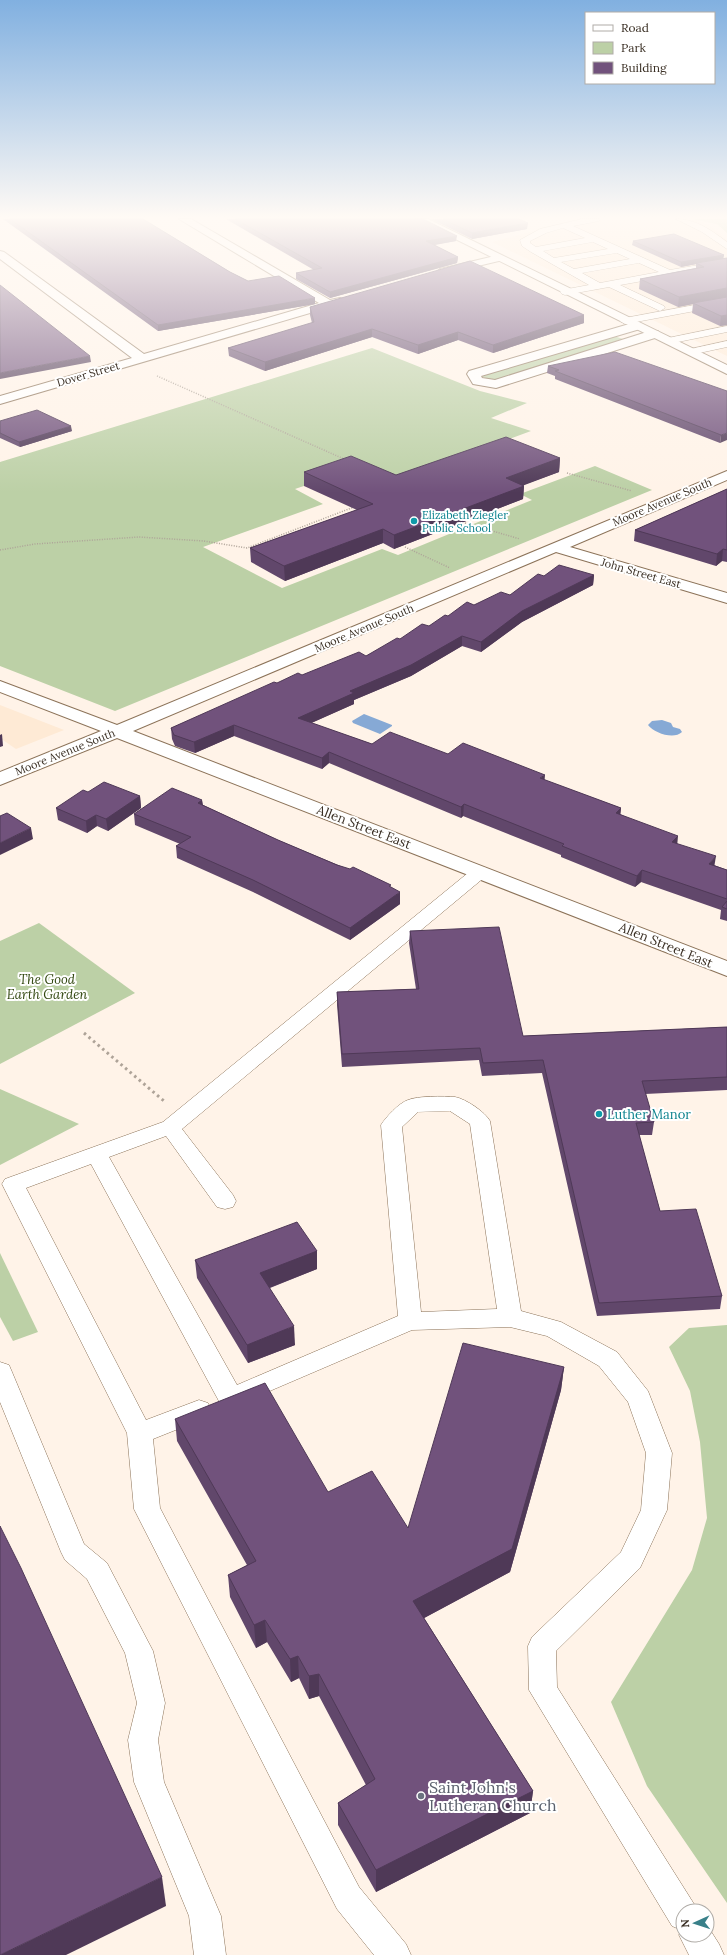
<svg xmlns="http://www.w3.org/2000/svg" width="727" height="1955" viewBox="0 0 727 1955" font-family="Lora,serif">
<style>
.built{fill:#feead5}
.green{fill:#bcd0a6}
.water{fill:#86a9d5}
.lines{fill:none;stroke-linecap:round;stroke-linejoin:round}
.lane-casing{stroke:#8c7359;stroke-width:1}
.street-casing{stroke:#8c7359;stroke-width:2}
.secondary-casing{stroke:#8c7359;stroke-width:2}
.path-far1{stroke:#aea398;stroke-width:1.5;stroke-dasharray:1 1.5;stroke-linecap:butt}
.path{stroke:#aea398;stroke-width:3;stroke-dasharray:2.5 3.5;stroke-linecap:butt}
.lane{fill:#fff;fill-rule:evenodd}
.street{fill:#fff;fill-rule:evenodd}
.secondary{fill:#fff;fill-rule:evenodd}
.wall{fill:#61476b}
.shaded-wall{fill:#4f3957}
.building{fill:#71527c;stroke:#4f3957}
.culture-dot{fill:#0f9aa8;stroke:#fff;stroke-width:1.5}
.worship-dot{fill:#6b7280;stroke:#fff;stroke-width:1.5}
.labels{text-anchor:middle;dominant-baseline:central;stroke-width:4;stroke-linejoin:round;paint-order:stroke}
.far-street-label{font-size:11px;fill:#3a2f24;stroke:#fff}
.far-culture-label{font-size:11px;fill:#0d838f;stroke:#fff;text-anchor:start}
.street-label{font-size:13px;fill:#3a2f24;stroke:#fff}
.park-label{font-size:13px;font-style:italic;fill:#324811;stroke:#fff}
.culture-label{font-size:13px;fill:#0d838f;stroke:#fff;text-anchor:start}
.near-worship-label{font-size:16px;fill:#5b616d;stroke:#fff;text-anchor:start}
</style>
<rect width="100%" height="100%" fill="#fff3e8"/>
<g class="built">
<path d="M577,219H695L712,227L727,240V356L492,242Z"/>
<path d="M0,705L64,730L16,749L0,738Z"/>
</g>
<g class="green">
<path d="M692,219H727V233L717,224Z"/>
<path d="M614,336L623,339L493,381L481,376Z"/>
<path d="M372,348L480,391L527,403L491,418L531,431L400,479L368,464L295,489L323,504L203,547L282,588L382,549L398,555L532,500L520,494L595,466L652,490L115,711L0,666V462Z"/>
<path d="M39,923L135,993L0,1064V941Z"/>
<path d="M0,1089L79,1124L0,1165Z"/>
<path d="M0,1253L38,1332L13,1341L0,1317Z"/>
<path d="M727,1325V1903L647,1786L611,1702L692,1570L707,1518L700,1442L690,1391L669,1347L689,1328Z"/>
</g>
<g class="water">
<path d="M364,714L392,725V726L380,734L353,723L352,721Z"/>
<path d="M662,720L671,723L673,727L680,729L682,732C674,740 654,733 648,725L652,721Z"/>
</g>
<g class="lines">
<g class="lane-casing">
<g id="lane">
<path d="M582,219H600L599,221L573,226L670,270L727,260V266L620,285L664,306L665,308L660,311L609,287L565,295L562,294L560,292L562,290L589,285L531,252L522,246L520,240L540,229ZM563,228L585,238L536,247L530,243V241L546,233ZM593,242L608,249L554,258L543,251ZM617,253L630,259L574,269L561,262ZM639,263L659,272L600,283L582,273Z"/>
<path d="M676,219C696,219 711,230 727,242V249L702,232Z"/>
<path d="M727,299V305L625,324L620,321L625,318Z"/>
<path d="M727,326V332L668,344L663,341L668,338Z"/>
<path d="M727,341V347L690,355L685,352L686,350Z"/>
<path d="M480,867L486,868L489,872L486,876L182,1129L233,1195L236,1201L233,1207L225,1209L217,1207L166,1136L109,1157L237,1385L398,1316L381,1125C386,1117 399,1103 408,1100C417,1096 444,1096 455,1097C466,1099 485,1112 490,1121L521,1311L561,1322L617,1352L648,1391L672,1453L667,1510L640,1568L556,1651L557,1687L694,1904L697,1911H683V1935H707V1925L719,1944L724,1955H689L679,1935L681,1930L672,1926L529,1690L528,1646L532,1637L621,1552L641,1510L646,1453L628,1402L599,1366L547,1336L510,1327L412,1330L230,1408L221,1405L91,1164L26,1188L146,1420L199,1400L208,1403L211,1410L208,1417L153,1439L160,1508L359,1887L406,1944L411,1955H374L337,1909L134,1509L127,1433L2,1184L5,1179L163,1122L474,868ZM450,1111L470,1124L497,1309L421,1312L402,1127L418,1112Z"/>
<path d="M0,1362L9,1365L12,1372L84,1544L107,1563L153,1651L165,1703L158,1740L164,1782L221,1916L226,1955H194L189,1916L134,1782L128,1740L137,1703L125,1653L87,1579L65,1560L61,1552L0,1402Z"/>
</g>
</g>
<g class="street-casing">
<g id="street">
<path d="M179,219H191L330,300L340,298L346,301L344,303L0,404V396L132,358L0,259V251L4,252L144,354L319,303Z"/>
<path d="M499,255L504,258L503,260L444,274L438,271L440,269Z"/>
<path d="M636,322L640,323L642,326L640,329L481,376L482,378L495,380L650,331H658L660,334L658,337L496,388L473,384L467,374L469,371Z"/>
<path d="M727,471V480L570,547L727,593V603L556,552L133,731L727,961V976L117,738L0,785V772L101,731L0,692V681L117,725Z"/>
</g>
</g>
<g class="secondary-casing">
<path id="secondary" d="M415,219H428L727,365V374Z"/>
</g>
<g class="path-far1">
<path d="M157,376L344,459"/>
<path d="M567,473L632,491"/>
<path d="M465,523L520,539"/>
<path d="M405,547L450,568"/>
<path d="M0,550L35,544L139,537L204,541L247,548L354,507"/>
</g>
<path class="path" d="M84,1033L164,1101"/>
<use href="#lane" class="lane"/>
<use href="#street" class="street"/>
<use href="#secondary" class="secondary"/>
</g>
<g class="wall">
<path d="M3,219H143L230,272L248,281L315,304L158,331Z"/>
<path d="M226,219H423L456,241L435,245L458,257L457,263L330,298L296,279V273L314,270Z"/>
<path d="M431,219H519L527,229L472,239Z"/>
<path d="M633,241L724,255L723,259L727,258V325L720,326L692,313L693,304L678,307L639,289L640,279L696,268V264L681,267L632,245Z"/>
<path d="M310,307L584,315V323L493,353L458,340L418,354L372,337L265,371L229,356L228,348L312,323L310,315Z"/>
<path d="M548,366L727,391L720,443L555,379V376L547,373Z"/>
<path d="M0,421L72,431L20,447L0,438Z"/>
<path d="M560,458L559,472L523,485L524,486L523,499L394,549L383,543L285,581L251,562L250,548L357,510L304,486V472L396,475Z"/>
<path d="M727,489V562L722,561L716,566L634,541L635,530Z"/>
<path d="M594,575L593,585L522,622L481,652L462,646L411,676L354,700V704L311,723L372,744L448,754L544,780L621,808L620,814L677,844L714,865L727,870V921L720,919L721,910L641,882L635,887L561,857V855L463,816L461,818L329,763L322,769L234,736L195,753L175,746L172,739L171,728L277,683L366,656L400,639L429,626L448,616L474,605L510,595L544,576Z"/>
<path d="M88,792L140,796L141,808L108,831L97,826L87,833L58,820L56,808Z"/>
<path d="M202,800L203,805L278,840L391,887L400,904L350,940L253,892L177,858L176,846L180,844L135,825L134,814Z"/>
<path d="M410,931L523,1036L727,1027V1090L645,1094L654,1122L652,1135H639L660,1211L722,1296L720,1309L597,1316L542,1073L482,1076L479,1060L342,1067L337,1005V992L416,989L409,943Z"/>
<path d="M317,1251V1269L270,1288L295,1345L248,1363L197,1278L195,1260Z"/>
<path d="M564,1367L561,1390L510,1572L424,1618L533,1791L530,1813L376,1892L338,1825V1803L366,1785L319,1696L309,1699L299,1678L291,1682L267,1642L256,1648L230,1597L228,1575L247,1565L177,1441L175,1419L328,1492L408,1528Z"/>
</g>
<g class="shaded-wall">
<path d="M528,223L527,229L472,239V233Z"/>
<path d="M457,236L456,241L426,246V241Z"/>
<path d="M724,255L723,259L681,267V262Z"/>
<path d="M458,257L457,263L330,298V292Z"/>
<path d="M727,288V298L693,303V304L678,307L679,297Z"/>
<path d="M315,298V304L158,331V325Z"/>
<path d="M584,315V323L493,353V345Z"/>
<path d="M727,315V325L720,326L721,316Z"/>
<path d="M372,329V337L265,371V362Z"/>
<path d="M458,332V340L418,354V345Z"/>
<path d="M90,356L91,362L0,379V373Z"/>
<path d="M71,426L72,431L20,447L19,442Z"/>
<path d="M727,433V440L720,443L721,435Z"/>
<path d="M560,458L559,472L506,492V478Z"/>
<path d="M524,486L523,499L394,549V535Z"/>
<path d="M383,529V543L285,581L284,566Z"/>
<path d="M723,549L722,561L716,566L717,554Z"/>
<path d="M594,575L593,585L522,622L481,652V642L522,611Z"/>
<path d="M462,636V646L411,676L354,700V704L298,729V718L350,691Z"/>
<path d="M234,725V736L195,753L194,742Z"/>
<path d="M2,734L3,746L0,747V735Z"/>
<path d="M329,752V763L322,769V758Z"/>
<path d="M545,775L544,786L540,778Z"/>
<path d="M140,796L141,808L108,831L106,819Z"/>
<path d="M202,800L203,811L198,803Z"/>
<path d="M464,804L463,816L461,818V807Z"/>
<path d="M621,808L620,819L616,813Z"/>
<path d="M96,815L97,826L87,833L86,821Z"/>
<path d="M31,828L33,839L0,855V843Z"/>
<path d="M678,836L677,847L672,842Z"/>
<path d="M716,856L714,868L709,864Z"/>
<path d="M642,870L641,882L635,887L637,876Z"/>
<path d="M400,892V904L350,940V928Z"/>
<path d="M317,1251V1269L261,1291L260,1273Z"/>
<path d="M294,1326L295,1345L248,1363L247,1345Z"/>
<path d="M564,1367L561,1390L510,1572L413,1624V1601Z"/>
<path d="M265,1620L267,1642L256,1648L254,1625Z"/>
<path d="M298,1656L299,1678L291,1682L290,1659Z"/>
<path d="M319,1674V1696L309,1699V1676Z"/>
<path d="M533,1791L530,1813L376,1892V1870Z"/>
<path d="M162,1877L166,1906L66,1955H0Z"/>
</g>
<g class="building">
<path d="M10,219H143L230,272L248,281L279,276L315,298L158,325Z"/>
<path d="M235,219H423L457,236L426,241L458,257L330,292L296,273L322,268Z"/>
<path d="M443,219H519L528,223L472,233Z"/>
<path d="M674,234L724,255L681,262L633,241Z"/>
<path d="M727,258V288L679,297L640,279L704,267L696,263Z"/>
<path d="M470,261L584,315L493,345L458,332L418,345L372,329L265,362L228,348L314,322L310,307Z"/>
<path d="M0,285L90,356L0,373Z"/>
<path d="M727,297V315L721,316L693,303Z"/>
<path d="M615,352L727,391V433L721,435L555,371L559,370L548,366Z"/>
<path d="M37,410L71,426L19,442L0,433V421Z"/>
<path d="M506,437L560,458L506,478L524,486L394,535L383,529L284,566L250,548L373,504L304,472L351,456L396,475Z"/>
<path d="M727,489V550L723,549L717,554L635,530Z"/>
<path d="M559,565L594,575L522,611L481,642L462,636L411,665L350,691L354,693L298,718L372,744L390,732L448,754L463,743L545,775L540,778L621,808L616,813L678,836L672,842L716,856L709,864L727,870V899L642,870L637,876L562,846L564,844L464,804L461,807L329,752L322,758L234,725L194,742L174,735L171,728L274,682L277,683L298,673L302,675L359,652L366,656L397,638L400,639L422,624L429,626L445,615L448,616L467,602L474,605L501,592L510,595L538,574L544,576Z"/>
<path d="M104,782L140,796L106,819L96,815L86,821L56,808L83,790L88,792Z"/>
<path d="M172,788L202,800L198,803L278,840L337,865L350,869L353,867L391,885L389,886L400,892L350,928L253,880L176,846L191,837L134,814Z"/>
<path d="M7,813L31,828L0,843V816Z"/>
<path d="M727,901V909L722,907Z"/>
<path d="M499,927L523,1036L727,1027V1077L642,1081L654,1122L636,1123L660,1211L696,1209L722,1296L599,1303L543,1060L483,1063L480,1048L342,1054L337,992L419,989L410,931Z"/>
<path d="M297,1222L317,1251L260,1273L294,1326L247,1345L195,1260Z"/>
<path d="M463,1343L564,1367L512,1549L413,1601L533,1791L376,1870L338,1803L375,1779L319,1674L309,1676L298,1656L290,1659L265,1620L254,1625L228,1575L256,1561L175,1419L265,1383L328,1492L372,1471L408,1528Z"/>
<path d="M0,1526L21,1568L162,1877L0,1955Z"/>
</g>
<linearGradient id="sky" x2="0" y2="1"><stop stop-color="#81b0e0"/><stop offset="0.44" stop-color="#fffaf5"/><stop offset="1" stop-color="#fffaf5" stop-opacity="0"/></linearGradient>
<rect width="727" height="493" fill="url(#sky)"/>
<g class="culture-dot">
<circle cx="414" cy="521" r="4"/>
<circle cx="599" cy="1114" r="4"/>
</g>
<circle class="worship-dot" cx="421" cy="1796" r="4"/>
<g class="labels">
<g class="far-street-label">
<text transform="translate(88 374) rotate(-16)">Dover Street</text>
<text transform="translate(662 502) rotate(-23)">Moore Avenue South</text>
<text transform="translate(641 573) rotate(16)">John Street East</text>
<text transform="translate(364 628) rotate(-23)">Moore Avenue South</text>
<text transform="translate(65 752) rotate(-22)">Moore Avenue South</text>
</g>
<g class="far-culture-label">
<text x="422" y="515">Elizabeth Ziegler<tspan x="422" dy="13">Public School</tspan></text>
</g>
<g class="street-label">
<text transform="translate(364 827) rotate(21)">Allen Street East</text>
<text transform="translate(666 945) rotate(22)">Allen Street East</text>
</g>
<g class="park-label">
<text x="47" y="979">The Good<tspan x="47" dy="15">Earth Garden</tspan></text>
</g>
<g class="culture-label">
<text x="607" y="1114">Luther Manor</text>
</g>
<g class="near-worship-label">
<text x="429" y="1787">Saint John's<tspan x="429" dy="18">Lutheran Church</tspan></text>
</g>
</g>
<rect x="585" y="12" width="130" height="72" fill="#ffffff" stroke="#b0aca7"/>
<rect x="593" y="25" width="20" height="6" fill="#ffffff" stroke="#b0aca7"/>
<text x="621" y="32" font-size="12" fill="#3a2f24">Road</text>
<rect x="593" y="42" width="20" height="12" fill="#bcd0a6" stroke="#b0aca7"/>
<text x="621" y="52" font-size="12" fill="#3a2f24">Park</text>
<rect x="593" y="62" width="20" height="12" fill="#71527c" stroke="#b0aca7"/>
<text x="621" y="72" font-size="12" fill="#3a2f24">Building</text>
<g transform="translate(695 1923) rotate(267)"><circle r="19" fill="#ffffff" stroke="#b0aca7"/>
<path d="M0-3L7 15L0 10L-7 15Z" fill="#398089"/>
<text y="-6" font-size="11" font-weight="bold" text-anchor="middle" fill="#3a2f24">N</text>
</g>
</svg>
